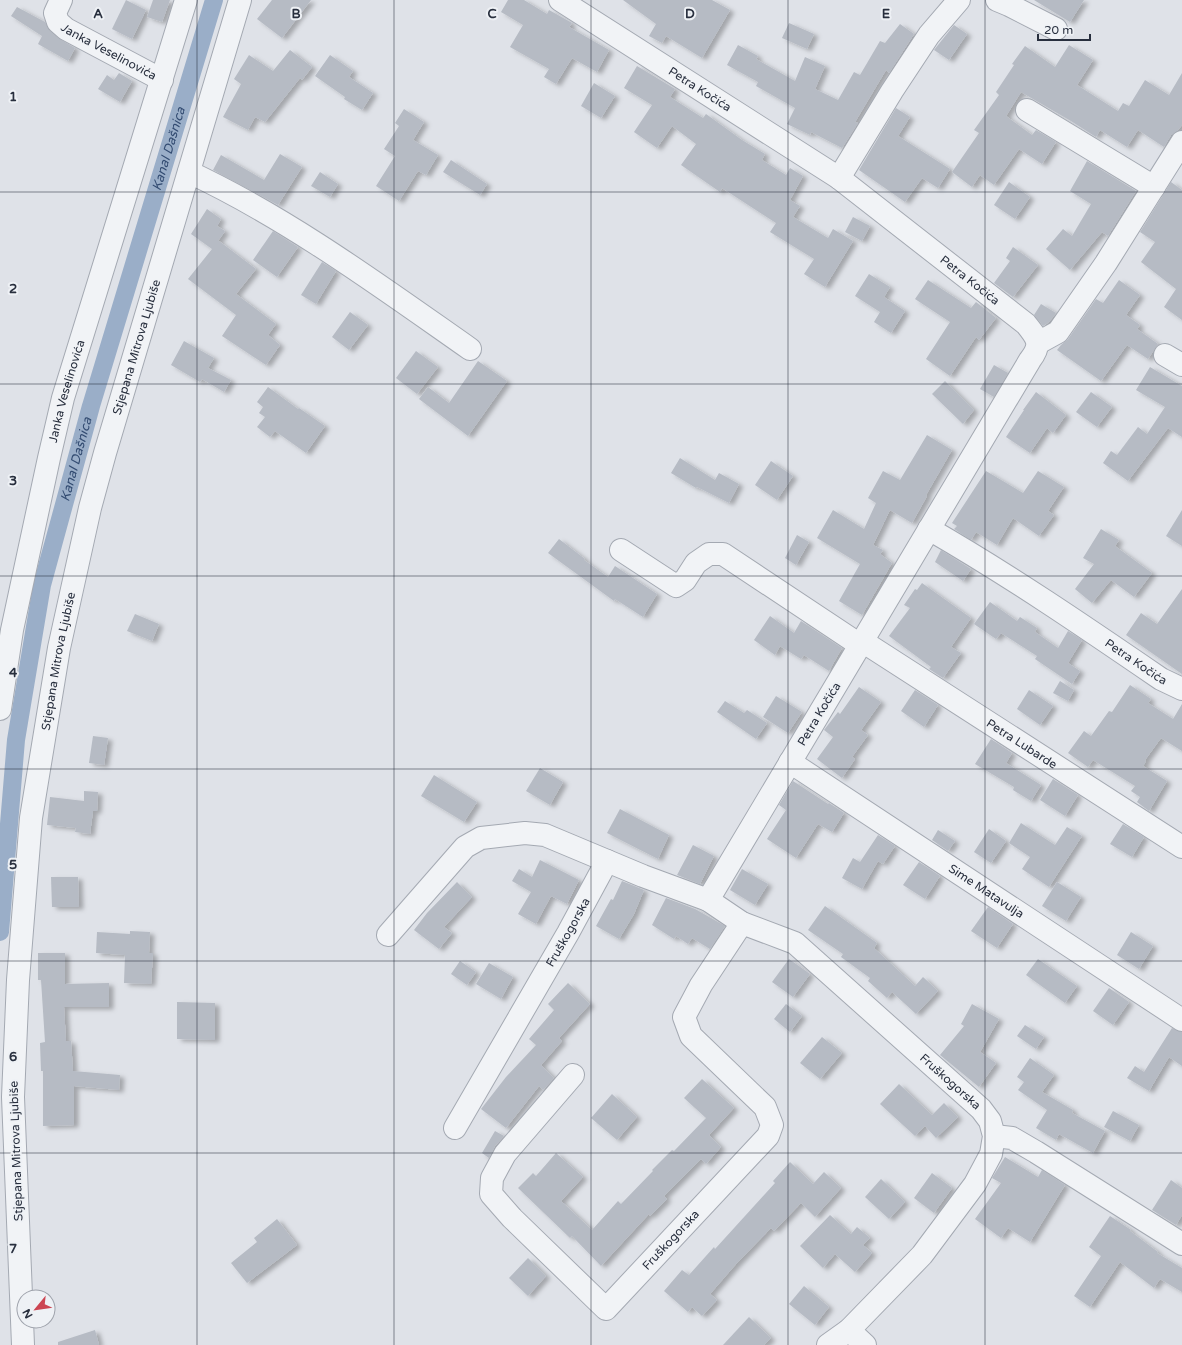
<svg xmlns="http://www.w3.org/2000/svg" width="1182" height="1345" viewBox="0 0 1182 1345" font-family="'Varela Round',sans-serif">
<style>
.lines{fill:none;stroke-linecap:round;stroke-linejoin:round}
.canal{stroke:#9aaec8;stroke-width:18}
.building{fill:#b6bbc4;filter:url(#shadow)}
.minor-casing{stroke:#a4a9b2;stroke-width:24}
.minor{stroke:#f1f3f6;stroke-width:22}
.grid{fill:none;stroke:#282f3e;stroke-width:1;stroke-opacity:0.55}
.labels{text-anchor:middle;dominant-baseline:central;stroke-width:4;stroke-linejoin:round;paint-order:stroke}
.street-label{font-size:12px;fill:#282f3e;stroke:#eef1f5}
.water-label{font-size:13px;font-style:italic;fill:#334c72;stroke:#eef1f5}
.grid-label{font-size:13px;text-anchor:middle;font-weight:bold;fill:#282f3e;stroke:#eef1f5;stroke-width:4;stroke-linejoin:round;paint-order:stroke}
</style>
<defs>
<filter id="shadow"><feDropShadow dx="4.5" dy="2.5" stdDeviation="2" flood-color="#0004"/></filter>
</defs>
<rect width="100%" height="100%" fill="#dfe2e8"/>
<g class="lines">
<path class="canal" id="s1" d="M0,932L16,740L42,585L91,406L214,0"/>
</g>
<g class="building">
<path d="M126,0L146,10L132,39L112,29Z"/>
<path d="M153,0H170L162,22L147,17Z"/>
<path d="M272,0H311L282,38L257,19Z"/>
<path d="M508,0H524L547,14L549,10L572,23L569,27L609,50L597,72L572,58L556,84L544,77L549,69L510,47L523,25L501,12Z"/>
<path d="M623,0H712L730,10L702,58L666,36L662,43L649,36L656,24Z"/>
<path d="M1034,0H1084L1070,22Z"/>
<path d="M17,7L45,22L50,31L58,38L75,48L68,61L38,44L42,36L11,16Z"/>
<path d="M789,23L814,34L807,49L782,38Z"/>
<path d="M900,24L914,34L889,73L886,70L855,122L858,123L842,148L811,132L810,135L787,124L795,108L756,86L758,82L727,65L738,45L758,56L756,59L795,81L805,57L825,66L815,89L838,100L854,72L860,75L880,41L885,43Z"/>
<path d="M954,25L967,34L949,60L934,50Z"/>
<path d="M1069,45L1093,60L1077,85L1118,111L1123,103L1129,106L1145,80L1169,95L1182,73V125L1178,130L1171,135L1164,147L1138,130L1127,147L1100,130L1096,137L1071,121L1021,92L1006,116L1032,135L1036,130L1056,142L1042,164L1019,149L994,185L980,175L972,187L952,172L979,133L974,130L999,95L996,92L1014,65L1012,64L1025,46L1055,67Z"/>
<path d="M290,50L312,67L302,80L300,78L265,122L255,117L248,130L223,117L241,84L234,79L249,55L273,71Z"/>
<path d="M330,55L353,71L349,77L373,93L362,110L344,99L345,97L315,76Z"/>
<path d="M637,66L675,89L670,97L703,118L706,114L742,140L765,154L762,160L786,175L790,168L803,176L790,200L800,206L793,217L828,238L833,229L853,241L825,287L804,274L814,259L770,232L776,223L722,188L720,192L681,165L696,144L672,126L657,148L634,132L652,105L624,88Z"/>
<path d="M119,73L132,81L120,102L98,89L107,75L114,80Z"/>
<path d="M594,83L615,96L601,118L581,106Z"/>
<path d="M896,108L910,117L898,136L950,169L938,188L922,178L905,202L859,170Z"/>
<path d="M404,109L424,122L413,140L438,155L426,175L418,171L399,201L376,186L395,156L384,149L399,126L395,123Z"/>
<path d="M280,154L302,167L278,205L213,170L221,155L264,180Z"/>
<path d="M451,160L487,184L480,195L443,172Z"/>
<path d="M1087,161L1136,191L1108,236L1102,232L1070,270L1046,249L1063,229L1072,236L1091,204L1070,191Z"/>
<path d="M320,172L338,184L330,197L311,186Z"/>
<path d="M1009,182L1030,197L1015,219L994,205Z"/>
<path d="M1171,182L1182,190V320L1164,307L1176,289L1141,262L1155,242L1140,232Z"/>
<path d="M207,209L221,219L217,226L225,231L218,241H219L256,269L236,294L276,324L268,335L280,345L266,365L222,336L236,315L188,279L212,249L191,234Z"/>
<path d="M853,217L870,226L862,241L845,232Z"/>
<path d="M273,231L298,247L277,277L253,260Z"/>
<path d="M1013,247L1038,265L1013,297L994,283L1010,261L1006,258Z"/>
<path d="M322,262L336,271L316,304L301,295Z"/>
<path d="M869,274L890,287L884,297L905,311L891,333L874,322L880,312L855,296Z"/>
<path d="M928,280L971,308L976,302L996,318L979,340L976,337L950,376L926,359L950,322L915,299Z"/>
<path d="M1119,280L1140,295L1126,315L1140,325L1137,329L1158,344L1148,359L1127,345L1101,381L1057,350L1061,345L1068,339L1096,299L1103,303Z"/>
<path d="M1041,304L1056,313L1049,322L1043,326L1034,315Z"/>
<path d="M350,312L368,325L349,350L332,337Z"/>
<path d="M184,341L214,358L208,368L231,380L224,392L202,379L200,382L171,365Z"/>
<path d="M416,351L438,367L417,394L396,378Z"/>
<path d="M478,361L507,381L468,436L419,399L428,387L449,403Z"/>
<path d="M994,365L1008,373L994,397L980,389Z"/>
<path d="M1150,367L1182,386V437L1168,428L1128,481L1103,463L1111,451L1117,455L1138,427L1147,434L1165,407L1136,390Z"/>
<path d="M945,381L974,410L963,424L932,394Z"/>
<path d="M268,387L298,409L299,408L325,426L306,453L275,431L270,437L257,427L265,417L259,413L263,407L257,402Z"/>
<path d="M1036,392L1066,415L1053,433L1047,428L1030,453L1006,437L1024,410H1023Z"/>
<path d="M1091,392L1112,407L1097,427L1076,412Z"/>
<path d="M927,435L952,450L926,495L927,496L912,523L890,510L873,545L883,550L880,554L892,563L862,615L839,601L860,564L817,538L833,510L864,529L876,503L868,498L883,471L900,480Z"/>
<path d="M680,458L715,480L719,473L739,484L729,503L697,487L696,488L671,473Z"/>
<path d="M771,461L793,476L777,500L755,485Z"/>
<path d="M986,471L1023,493L1038,471L1064,487L1048,511L1054,515L1039,536L1013,518L997,545L976,532L971,540L954,529L957,526L952,523Z"/>
<path d="M1182,510V546L1166,536Z"/>
<path d="M1101,529L1119,540L1115,546L1152,573L1134,597L1111,580L1092,603L1075,589L1094,564L1083,558Z"/>
<path d="M797,535L809,542L796,565L785,558Z"/>
<path d="M559,539L585,559L584,560L608,577L615,566L657,594L643,617L615,599L614,601L548,553Z"/>
<path d="M941,550L971,569L963,581L935,562Z"/>
<path d="M922,583L971,618L951,647L961,653L943,678L929,669L931,667L889,636L910,608L904,605L915,589L917,590Z"/>
<path d="M1182,589V674L1126,635L1141,613L1157,624Z"/>
<path d="M990,602L1017,621L1020,617L1037,628L1035,632L1058,648L1068,631L1082,640L1068,663L1080,671L1072,684L1035,659L1037,656L1001,633L996,639L974,624Z"/>
<path d="M135,614L159,624L152,641L127,631Z"/>
<path d="M770,616L794,633L801,621L842,648L829,671L804,655L801,659L780,646L775,655L754,640Z"/>
<path d="M1060,681L1074,690L1068,701L1053,693Z"/>
<path d="M1130,685L1151,699L1148,703L1173,719L1182,704V751L1161,738L1145,760L1146,761L1143,766L1167,781L1149,811L1137,802L1140,797L1131,791L1135,786L1093,760L1088,767L1068,753L1084,731L1091,736L1109,711L1112,712Z"/>
<path d="M859,687L881,702L861,730L868,735L852,757L855,759L842,778L817,759L833,737L824,730L838,712L840,714Z"/>
<path d="M915,690L938,705L924,727L901,711Z"/>
<path d="M1029,690L1053,706L1040,725L1017,709Z"/>
<path d="M776,696L802,712L788,733L763,717Z"/>
<path d="M725,701L744,713L747,710L767,723L756,739L717,712Z"/>
<path d="M93,736L108,738L104,765L89,763Z"/>
<path d="M991,739L1012,753L1006,763L1041,785L1031,801L1013,790L1014,787L975,764Z"/>
<path d="M540,768L563,782L550,805L526,791Z"/>
<path d="M434,775L477,802L464,822L421,796Z"/>
<path d="M1053,779L1078,795L1065,816L1040,800Z"/>
<path d="M793,781L828,804L829,803L844,813L832,832L818,824L796,858L767,839L786,810L779,805Z"/>
<path d="M84,791L98,792L97,811H93L90,834L75,832L76,828L47,825L50,797L84,801Z"/>
<path d="M620,809L669,835L658,859L607,833Z"/>
<path d="M1021,823L1055,845L1067,827L1082,836L1049,887L1022,869L1030,857L1009,843Z"/>
<path d="M1123,824L1144,837L1132,857L1110,844Z"/>
<path d="M989,829L1006,841L991,863L974,852Z"/>
<path d="M938,830L955,841L948,851L932,840Z"/>
<path d="M878,835L895,846L883,864L878,861L862,889L842,878L853,858L860,862Z"/>
<path d="M693,845L714,856L700,884L677,875Z"/>
<path d="M540,860L579,880L567,904L551,896L536,924L518,914L531,892L512,881L519,869L532,877Z"/>
<path d="M919,862L940,876L925,899L903,885Z"/>
<path d="M742,869L768,884L755,905L730,890Z"/>
<path d="M51,877H78L79,907H52Z"/>
<path d="M622,881L644,890L634,914L619,939L596,926L611,899L613,900Z"/>
<path d="M457,882L472,897L444,927L452,933L439,949L414,930L427,913Z"/>
<path d="M1057,882L1081,897L1066,921L1042,906Z"/>
<path d="M666,898L695,909L725,926L710,949L692,938L688,944L676,936L674,939L652,925Z"/>
<path d="M825,906L877,943L874,948L915,986L923,977L938,991L916,1014L892,992L887,998L868,981L870,978L841,957L843,954L808,930Z"/>
<path d="M988,907L1013,924L997,948L971,931Z"/>
<path d="M130,931L150,932L149,953H153L151,984L124,983L125,955L96,953L97,932L130,934Z"/>
<path d="M1131,932L1153,946L1139,969L1117,955Z"/>
<path d="M38,953H65V984L109,983V1007H64L66,1041H71L73,1071L120,1075L119,1090L74,1086V1125L43,1126V1071H41L40,1043L45,1042L41,980H38Z"/>
<path d="M789,959L810,974L793,997L772,982Z"/>
<path d="M1038,959L1077,986L1065,1003L1026,975Z"/>
<path d="M460,961L476,972L467,985L451,974Z"/>
<path d="M489,963L513,977L501,999L476,984Z"/>
<path d="M568,983L590,1004L559,1038L562,1041L541,1065L554,1078L543,1090L539,1086L506,1128L481,1109L506,1077L536,1045L529,1039L554,1010L548,1004Z"/>
<path d="M1109,988L1129,1002L1113,1025L1093,1011Z"/>
<path d="M177,1002L215,1003V1040L177,1039Z"/>
<path d="M786,1004L802,1016L790,1032L774,1019Z"/>
<path d="M972,1004L999,1019L980,1052L996,1063L979,1087L940,1055L964,1026L961,1024Z"/>
<path d="M1025,1025L1044,1037L1036,1049L1017,1036Z"/>
<path d="M1172,1028L1182,1032V1066L1169,1057L1149,1091L1127,1078L1135,1066L1144,1072Z"/>
<path d="M822,1037L842,1053L820,1079L800,1063Z"/>
<path d="M1030,1058L1054,1075L1042,1092L1073,1110L1072,1113L1105,1131L1093,1153L1059,1134L1056,1140L1036,1128L1047,1110L1018,1090L1024,1082L1017,1077Z"/>
<path d="M702,1079L734,1108L709,1135L721,1147L706,1164L701,1159L664,1196L667,1199L650,1216L649,1214L601,1266L572,1236L570,1238L518,1188L533,1173L536,1176L556,1153L583,1177L561,1201L592,1230L618,1201L621,1204L653,1171L652,1170L672,1150L674,1151L706,1118L684,1098Z"/>
<path d="M899,1084L932,1115L944,1103L958,1117L936,1138L925,1126L915,1136L880,1104Z"/>
<path d="M612,1094L637,1117L617,1140L591,1118Z"/>
<path d="M1113,1111L1139,1125L1130,1141L1104,1127Z"/>
<path d="M495,1131L504,1136L495,1146L489,1158L482,1153Z"/>
<path d="M1005,1157L1038,1177L1042,1170L1065,1185L1030,1242L1008,1228L1001,1238L975,1219L1001,1183L992,1178Z"/>
<path d="M790,1162L813,1184L824,1172L841,1188L815,1217L801,1203L774,1231L771,1228L736,1264L710,1294L717,1300L702,1316L692,1307L688,1312L664,1291L682,1270L689,1275L714,1247L715,1249L775,1183L773,1181Z"/>
<path d="M932,1173L952,1188L934,1213L914,1198Z"/>
<path d="M881,1179L905,1202L889,1219L865,1197Z"/>
<path d="M1171,1180L1182,1188V1215L1176,1225L1152,1210Z"/>
<path d="M830,1215L851,1234L857,1227L870,1238L863,1245L872,1253L855,1272L835,1254L823,1268L800,1246Z"/>
<path d="M1110,1216L1131,1230L1130,1231L1158,1252L1157,1253L1182,1268V1292L1160,1279L1154,1288L1120,1262L1090,1307L1074,1296L1101,1256L1089,1247Z"/>
<path d="M277,1219L297,1245L247,1283L231,1263L257,1242L254,1238Z"/>
<path d="M528,1258L546,1276L528,1296L509,1278Z"/>
<path d="M804,1286L829,1307L815,1325L789,1304Z"/>
<path d="M749,1317L771,1338L764,1345H723Z"/>
<path d="M95,1330L99,1345H58V1342Z"/>
</g>
<g class="lines">
<g class="minor-casing">
<g id="minor">
<path id="s2" d="M61,0L55,13L58,22L66,29L162,80"/>
<path id="s3" d="M560,0L839,178L1026,324C1038,339 1042,344 1030,360L708,900"/>
<path d="M997,0L1009,5L1056,29"/>
<path d="M1027,110L1154,187"/>
<path d="M189,172C289,219 380,286 470,349"/>
<path d="M839,178L892,91L929,35L959,0"/>
<path d="M1038,343L1058,332L1106,263L1182,142"/>
<path d="M1165,355L1182,365"/>
<path id="s4" d="M929,529C1009,575 1085,627 1161,679L1182,689"/>
<path d="M621,550L676,586L685,580L696,563L709,554H723L860,645"/>
<path id="s5" d="M862,641L1182,847"/>
<path id="s6" d="M0,709L12,630L49,458L63,398L186,0"/>
<path id="s7" d="M790,762L1182,1020"/>
<path id="s8" d="M388,935L465,847L481,838L525,833L545,835L643,876L708,900L742,923L795,943L981,1109L990,1121L994,1136L991,1154L975,1184L922,1255L849,1330L828,1345"/>
<path id="s9" d="M573,1075L505,1154L492,1178L491,1194L512,1218L606,1309L768,1136L772,1125L765,1107L691,1036L684,1017L701,985L742,923"/>
<path id="s10" d="M455,1128L568,933L607,861"/>
<path d="M994,1136L1012,1138L1036,1152L1182,1244"/>
<path d="M849,1330L865,1345"/>
<path id="s11" d="M23,1345L13,1097L18,980L31,818L59,648L90,508L105,453L240,0"/>
</g>
</g>
<use href="#minor" class="minor"/>
</g>
<path class="grid" d="M197,0V1345M394,0V1345M591,0V1345M788,0V1345M985,0V1345M0,192H1182M0,384H1182M0,576H1182M0,769H1182M0,961H1182M0,1153H1182"/>
<g class="labels">
<g class="street-label">
<text stroke="none"><textPath href="#s2" startOffset="83">Janka Veselinovića</textPath></text>
<text stroke="none"><textPath href="#s3" startOffset="166">Petra Kočića</textPath></text>
<text stroke="none"><textPath href="#s3" startOffset="497">Petra Kočića</textPath></text>
<text stroke="none"><textPath href="#s11" startOffset="1011">Stjepana Mitrova Ljubiše</textPath></text>
<text stroke="none"><textPath href="#s6" startOffset="325">Janka Veselinovića</textPath></text>
<text stroke="none"><textPath href="#s4" startOffset="246">Petra Kočića</textPath></text>
<text stroke="none"><textPath href="#s11" startOffset="687">Stjepana Mitrova Ljubiše</textPath></text>
<text transform="translate(819 714) rotate(-59)">Petra Kočića</text>
<text stroke="none"><textPath href="#s5" startOffset="190">Petra Lubarde</textPath></text>
<text stroke="none"><textPath href="#s7" startOffset="235">Sime Matavulja</textPath></text>
<text stroke="none"><textPath href="#s10" startOffset="226">Fruškogorska</textPath></text>
<text stroke="none"><textPath href="#s8" startOffset="681">Fruškogorska</textPath></text>
<text transform="translate(16 1151) rotate(-92)">Stjepana Mitrova Ljubiše</text>
<text stroke="none"><textPath href="#s9" startOffset="405">Fruškogorska</textPath></text>
</g>
<g class="water-label">
<text stroke="none"><textPath href="#s1" startOffset="804">Kanal Dašnica</textPath></text>
<text stroke="none"><textPath href="#s1" startOffset="480">Kanal Dašnica</textPath></text>
</g>
</g>
<g class="grid-label">
<text x="98" y="18">A</text>
<text x="296" y="18">B</text>
<text x="492" y="18">C</text>
<text x="690" y="18">D</text>
<text x="886" y="18">E</text>
<text x="13" y="101">1</text>
<text x="13" y="293">2</text>
<text x="13" y="485">3</text>
<text x="13" y="677">4</text>
<text x="13" y="869">5</text>
<text x="13" y="1061">6</text>
<text x="13" y="1253">7</text>
</g>
<g transform="translate(36 1309) rotate(241)"><circle r="19" fill="#eef1f5" stroke="#9fa3ac"/>
<path d="M0-3L7 15L0 10L-7 15Z" fill="#cc4552"/>
<text y="-6" font-size="11" font-weight="bold" text-anchor="middle" fill="#282f3e">N</text>
</g>
<path d="M1038 34v6h52v-6" fill="none" stroke="#282f3e" stroke-width="2"/>
<text x="1044" y="34" font-size="12" fill="#282f3e" stroke="#eef1f5" stroke-width="3" paint-order="stroke">20 m</text>
</svg>
